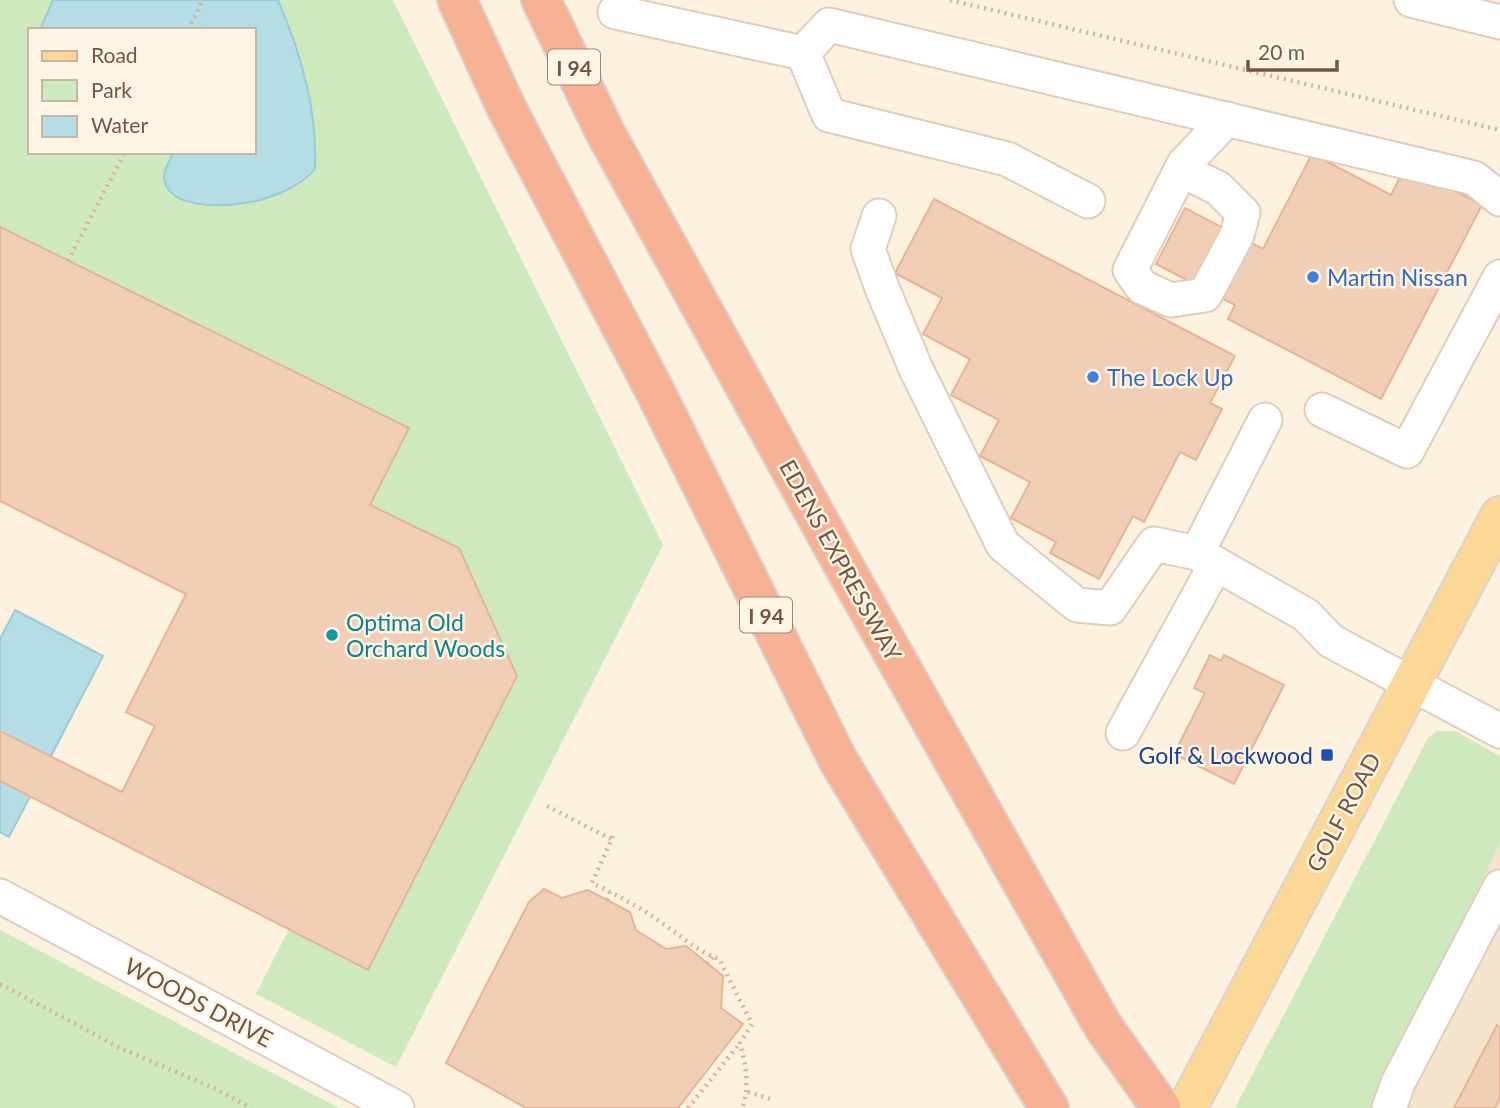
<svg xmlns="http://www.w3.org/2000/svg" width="1500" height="1108" viewBox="0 0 1500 1108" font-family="Lato,sans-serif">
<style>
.residential{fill:#f4e3cd}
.green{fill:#cee9be;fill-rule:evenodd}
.water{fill:#b4dde5;stroke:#9accd7;stroke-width:2}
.building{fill:#f1cfb7;stroke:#e4b697;stroke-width:2}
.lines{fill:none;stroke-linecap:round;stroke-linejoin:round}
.minor-casing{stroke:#e0cdbb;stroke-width:37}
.major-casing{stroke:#dad3cf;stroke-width:42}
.highway-casing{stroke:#dad3cf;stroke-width:42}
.path{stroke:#d6b39a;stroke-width:4.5;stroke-dasharray:2 5;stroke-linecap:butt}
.minor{stroke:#fff;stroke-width:33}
.major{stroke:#fcd896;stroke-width:38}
.highway{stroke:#f7b195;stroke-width:38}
.shop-dot{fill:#3f7fe0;stroke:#fff5e5;stroke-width:2.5}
.culture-dot{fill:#0f9aa8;stroke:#fff5e5;stroke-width:2.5}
.transit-dot{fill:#1a4fb4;stroke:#fff5e5;stroke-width:2.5}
.labels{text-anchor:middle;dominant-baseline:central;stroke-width:5;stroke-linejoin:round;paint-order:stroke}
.shield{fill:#fff5e5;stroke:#9c8676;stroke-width:2}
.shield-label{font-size:21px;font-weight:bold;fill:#725747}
.shop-label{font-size:23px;fill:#366cbe;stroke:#fff5e5;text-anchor:start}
.street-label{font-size:23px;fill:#725747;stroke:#fff5e5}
.culture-label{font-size:23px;fill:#0d838f;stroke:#fff5e5;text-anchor:start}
.transit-label{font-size:23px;fill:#164399;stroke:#fff5e5;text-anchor:end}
</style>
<rect width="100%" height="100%" fill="#fcf1df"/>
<path class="residential" d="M1500,844V1108H1373L1387,1075Z"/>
<g class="green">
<path d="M0,0H393L663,545L396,1067L256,994L289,929L368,970L517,676L459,548L370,505L408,428L0,227ZM30,30H254V152H30Z"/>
<path d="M1437,731H1455L1500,756V844L1387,1075L1373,1108H1235L1428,738Z"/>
<path d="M0,930L339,1108H0Z"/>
</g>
<g class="water">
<path d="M53,0H278C301,53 318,110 315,169C303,184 279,195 260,200C237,206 167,214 164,177C164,169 170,160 174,152H254V30H40Z"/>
<path d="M15,610L103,656L9,837L0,832V639Z"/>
</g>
<g class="building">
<path d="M1312,154L1391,195L1402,173L1428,177L1482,205L1381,399L1228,319L1235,305L1156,264L1185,208L1263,249Z"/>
<path d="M934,199L1235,356L1210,403L1222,409L1196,460L1180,452L1144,522L1133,516L1099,579L1050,553L1056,542L1011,518L1030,482L980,456L999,420L951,395L970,359L923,334L942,298L895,273Z"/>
<path d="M0,227L409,428L370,505L459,548L517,676L368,970L0,781V731L122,792L155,726L126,712L186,594L0,501Z"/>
<path d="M1210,655L1221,661L1224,655L1284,685L1234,784L1174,754L1205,693L1194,688Z"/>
<path d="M544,889L562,898L588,890L630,912L636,930L666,949L686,946L723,976L721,1008L743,1024L678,1108H526L446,1063L529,902Z"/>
<path d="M1497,1025L1500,1027V1098L1495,1108H1454Z"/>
</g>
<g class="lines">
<g class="minor-casing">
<g id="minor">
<path d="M1411,0L1500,22"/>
<path d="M615,12L803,53"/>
<path d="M1181,170L1218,188L1243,213L1237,235L1205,295L1171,300L1142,287L1130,270L1184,164L1227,119"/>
<path d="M1088,201L1007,159L829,115L803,53L829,25L1474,178L1500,199"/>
<path d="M879,216L868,249L882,288L916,369L1003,545L1077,605L1110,608L1154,544L1197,553L1306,615L1331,641L1500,731"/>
<path d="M1322,410L1407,451L1500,277"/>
<path d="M1197,553L1265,420"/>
<path d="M1123,733L1216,564"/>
<path d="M0,896L397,1108"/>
<path d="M1389,1108L1398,1083L1500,887"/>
</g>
</g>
<g class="major-casing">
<path id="major" d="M1187,1108L1500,516"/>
</g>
<g class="highway-casing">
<g id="highway">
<path d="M457,0L507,109L656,393L838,760L1049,1108"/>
<path d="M541,0L606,134L841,561L1103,1026L1161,1108"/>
</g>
</g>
<g class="path">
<path d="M950,0L1500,130"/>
<path d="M188,30L203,0"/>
<path d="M68,261L125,152"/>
<path d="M547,806L611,839"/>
<path d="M613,836L592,883C615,894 638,906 659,921C679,934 696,951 719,959L752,1024L740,1043C746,1066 750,1085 742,1108"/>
<path d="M607,900L610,892"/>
<path d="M707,964L713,957"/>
<path d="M0,984L122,1049L214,1088L251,1108"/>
<path d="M748,1092L770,1099"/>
<path d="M688,1108L740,1043"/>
</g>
<use href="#minor" class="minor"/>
<use href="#major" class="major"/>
<use href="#highway" class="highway"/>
</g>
<g class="shop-dot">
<circle cx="1313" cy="277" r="7"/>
<circle cx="1093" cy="377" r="7"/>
</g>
<circle class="culture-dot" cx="332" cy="635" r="7"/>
<rect class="transit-dot" x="1320" y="748" width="14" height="14" rx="3.5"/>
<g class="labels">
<g class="shield">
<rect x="548" y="49.5" width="52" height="35" rx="5"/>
<rect x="740" y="597.5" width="52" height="35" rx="5"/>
</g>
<g class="shield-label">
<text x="574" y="67">I 94</text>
<text x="766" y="615">I 94</text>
</g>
<g class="shop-label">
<text x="1327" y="277">Martin Nissan</text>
<text x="1107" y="377">The Lock Up</text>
</g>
<g class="street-label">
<text transform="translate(841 560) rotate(61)">EDENS EXPRESSWAY</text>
<text transform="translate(1343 812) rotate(-62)">GOLF ROAD</text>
<text transform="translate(199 1002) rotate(28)">WOODS DRIVE</text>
</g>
<g class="culture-label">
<text x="346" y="622">Optima Old<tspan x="346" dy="26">Orchard Woods</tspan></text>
</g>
<g class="transit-label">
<text x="1313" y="755">Golf &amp; Lockwood</text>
</g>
</g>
<rect x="28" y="28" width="228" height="126" fill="#fff5e5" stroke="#c7b6a6" stroke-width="2"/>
<rect x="42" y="51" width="35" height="10" fill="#fcd896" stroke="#c7b6a6" stroke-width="2"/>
<text x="91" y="63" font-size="21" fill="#725747">Road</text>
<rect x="42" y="80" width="35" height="21" fill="#cee9be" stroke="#c7b6a6" stroke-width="2"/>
<text x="91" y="98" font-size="21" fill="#725747">Park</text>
<rect x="42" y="116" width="35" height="21" fill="#b4dde5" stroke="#c7b6a6" stroke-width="2"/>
<text x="91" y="133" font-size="21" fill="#725747">Water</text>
<path d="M1248 60v10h89v-10" fill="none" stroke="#725747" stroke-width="3.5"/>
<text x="1258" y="60" font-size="21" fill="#725747" stroke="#fff5e5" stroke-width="5" paint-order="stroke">20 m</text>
</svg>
